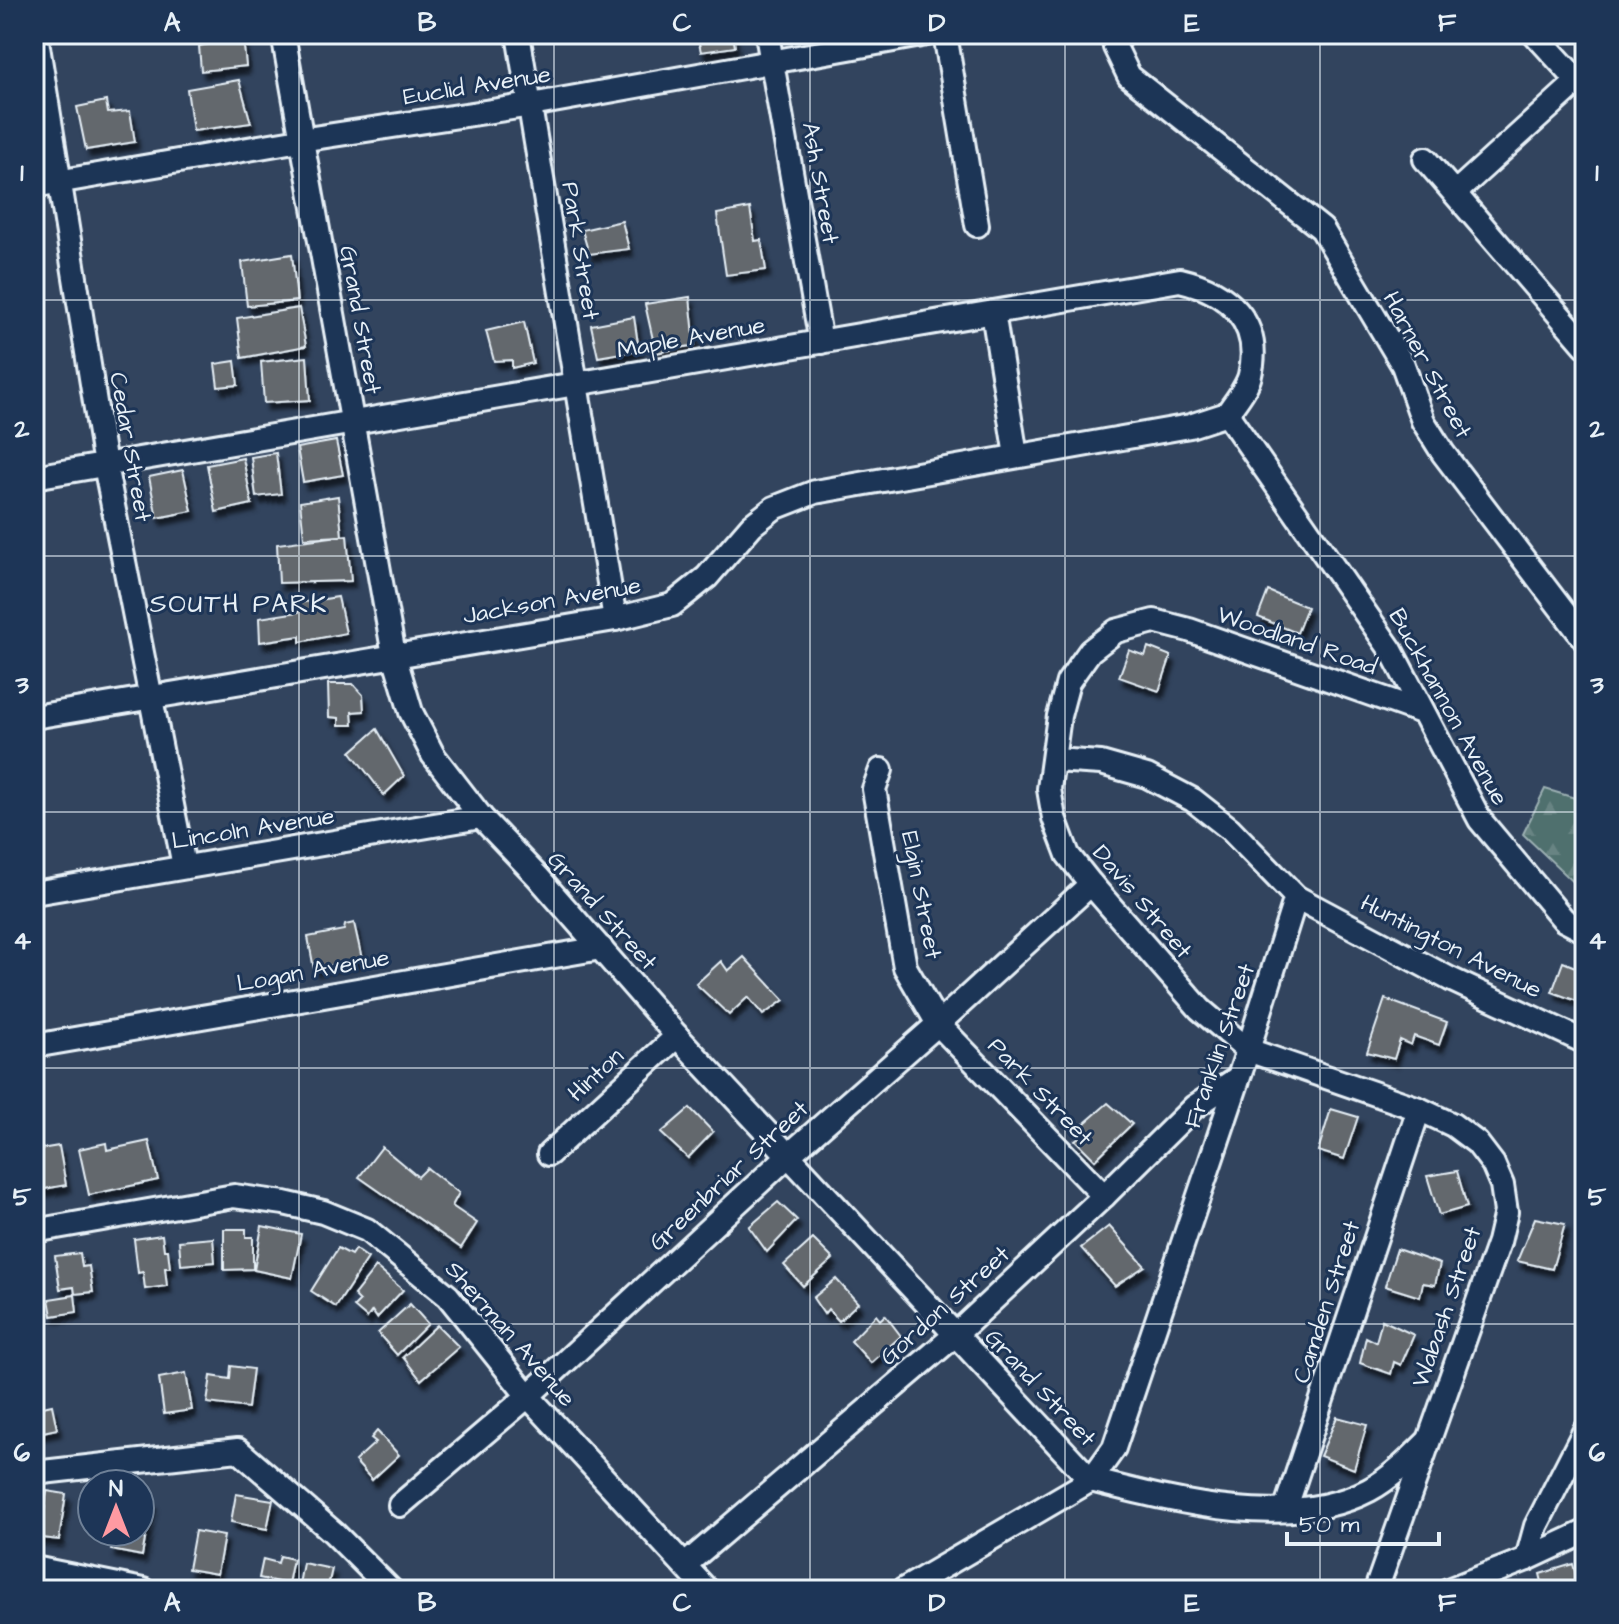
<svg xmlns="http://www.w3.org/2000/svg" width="1619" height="1624" viewBox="0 0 1619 1624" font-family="'Architects Daughter',sans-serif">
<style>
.forest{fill:url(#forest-firs);stroke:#9cb0b3;stroke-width:2}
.building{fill:#63686d;stroke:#e8f1f8;stroke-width:2;filter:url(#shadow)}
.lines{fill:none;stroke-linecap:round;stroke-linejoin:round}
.minor-casing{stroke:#e8f1f8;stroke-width:28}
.minor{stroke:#1d3557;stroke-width:22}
.grid{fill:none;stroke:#e8f1f8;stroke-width:2;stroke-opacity:0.55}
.labels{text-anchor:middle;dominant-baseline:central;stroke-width:6;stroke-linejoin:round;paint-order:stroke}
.street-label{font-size:24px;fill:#e8f1f8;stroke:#1d3557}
.neighbourhood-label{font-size:26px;letter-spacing:2px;fill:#e8f1f8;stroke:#1d3557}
.neatline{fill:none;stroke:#e8f1f8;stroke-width:3}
.grid-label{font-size:26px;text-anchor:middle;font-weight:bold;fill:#e8f1f8}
</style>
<defs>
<pattern id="forest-firs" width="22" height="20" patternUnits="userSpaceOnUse" patternTransform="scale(2)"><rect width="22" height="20" fill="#4f6f6e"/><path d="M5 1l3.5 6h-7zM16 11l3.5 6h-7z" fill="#688483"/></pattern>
<filter id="shadow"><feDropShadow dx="4" dy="7" stdDeviation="2" flood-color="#0009"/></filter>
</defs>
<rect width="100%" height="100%" fill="#32445e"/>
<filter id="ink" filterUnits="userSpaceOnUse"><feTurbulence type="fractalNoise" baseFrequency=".0125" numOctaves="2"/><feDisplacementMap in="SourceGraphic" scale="16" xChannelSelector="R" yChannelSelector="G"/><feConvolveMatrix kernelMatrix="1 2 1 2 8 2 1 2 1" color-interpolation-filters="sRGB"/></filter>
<g filter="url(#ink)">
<path class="forest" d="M1545,789L1585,801V893L1523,834Z"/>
<g class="building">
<path d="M697,34H733L735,47L701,52Z"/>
<path d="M243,37L246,66L201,71L199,46Z"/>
<path d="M239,80L251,123L193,131L187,89Z"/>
<path d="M106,101L108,113L130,111L135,142L86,150L77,107Z"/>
<path d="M750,208L755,241L761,240L766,270L726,275L717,214Z"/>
<path d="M622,221L629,249L589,254L582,230Z"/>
<path d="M292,254L297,301L247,306L242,262Z"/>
<path d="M690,297L695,345L656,353L645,304Z"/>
<path d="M299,308L306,346L242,358L237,318Z"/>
<path d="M634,317L639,350L598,357L591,325Z"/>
<path d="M524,322L533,363L512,368V360L494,361L486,331Z"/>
<path d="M307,357L310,400L264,403L261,362Z"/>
<path d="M235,361L238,385L218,387L215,364Z"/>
<path d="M336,441L343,475L303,482L297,448Z"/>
<path d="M276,453L281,494L256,497L251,457Z"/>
<path d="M243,458L252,504L216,512L207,465Z"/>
<path d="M183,470L192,511L157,518L149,477Z"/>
<path d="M338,496L342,536L304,538L300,502Z"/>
<path d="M347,535L351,581L279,583L277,544Z"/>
<path d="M1268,591L1307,607L1297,633L1258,617Z"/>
<path d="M338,597L346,633L300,642V636L260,642L259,618L299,612L298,603Z"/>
<path d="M1148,647L1171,656L1159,691L1119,677L1129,650L1145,656Z"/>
<path d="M328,684H353L363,695L364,711L352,712L353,725H339V718L329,717Z"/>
<path d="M377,729L404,776L384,795L351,752Z"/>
<path d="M354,923L362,959L314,969L308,937L344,930L345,925Z"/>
<path d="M744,957L784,1000L763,1015L748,997L729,1015L696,984L721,961L728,971Z"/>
<path d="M1563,962L1585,971V1004L1552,992Z"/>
<path d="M1385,999L1447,1022L1439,1045L1414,1036L1411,1045L1400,1040L1394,1059L1367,1052Z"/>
<path d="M1108,1103L1132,1124L1095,1160L1075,1140L1082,1135L1078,1129Z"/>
<path d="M690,1108L713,1132L688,1158L661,1133Z"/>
<path d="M1331,1109L1358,1117L1344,1159L1318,1151Z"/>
<path d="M149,1141L158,1180L89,1195L79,1149L106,1143L107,1150Z"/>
<path d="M59,1146L66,1185L34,1191V1150Z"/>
<path d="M382,1147L418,1177L427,1168L459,1193L452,1206L477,1223L461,1248L359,1177Z"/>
<path d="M1457,1171L1467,1207L1439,1215L1427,1176Z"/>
<path d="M778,1202L797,1220L767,1252L749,1227Z"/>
<path d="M1535,1218L1565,1224L1552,1269L1517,1261Z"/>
<path d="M262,1226L301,1234L292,1278L254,1270Z"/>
<path d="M1109,1226L1145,1266L1115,1286L1081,1248Z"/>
<path d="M224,1229H246V1237H253V1269L224,1270Z"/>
<path d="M162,1235L164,1250H168L170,1268H165L167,1286L145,1289L143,1272L138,1273L134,1239Z"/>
<path d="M213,1238L215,1262L181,1265L179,1241Z"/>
<path d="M813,1239L833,1259L803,1286L784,1265Z"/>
<path d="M338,1248L351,1255L355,1249L368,1258L336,1307L311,1291Z"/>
<path d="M1397,1249L1440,1264L1435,1285L1423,1283L1420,1297L1385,1286Z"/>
<path d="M80,1253L82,1267L89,1266L93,1292L75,1294L74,1287L60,1289L55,1256Z"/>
<path d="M376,1267L403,1290L377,1318L372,1311L367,1318L354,1307L360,1301L354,1295Z"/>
<path d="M836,1279L858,1303L839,1321L828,1309L824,1314L813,1298Z"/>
<path d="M75,1295L77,1312L52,1316L49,1299Z"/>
<path d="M410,1304L428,1324L397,1355L378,1333Z"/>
<path d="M876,1315L880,1320L885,1315L901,1336L871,1363L851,1341Z"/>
<path d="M1382,1320L1414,1335L1401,1365L1394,1362L1391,1374L1360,1363L1366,1337L1376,1342Z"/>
<path d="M437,1325L459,1347L421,1380L403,1357Z"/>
<path d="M231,1366L253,1369L248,1408L207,1403L211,1376L230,1379Z"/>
<path d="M186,1373L192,1410L164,1414L159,1378Z"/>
<path d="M52,1405L57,1429L34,1434V1409Z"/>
<path d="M1337,1417L1367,1425L1354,1469L1320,1456Z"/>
<path d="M377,1431L399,1455L372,1480L355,1461L376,1442L371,1438Z"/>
<path d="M47,1491L66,1494L59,1540L34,1537V1510L44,1511Z"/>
<path d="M236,1494L273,1500L267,1529L231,1522Z"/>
<path d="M140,1500L152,1502L142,1556L111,1550L114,1532H140Z"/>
<path d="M195,1531L224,1536L217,1574L188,1569Z"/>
<path d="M280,1556L293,1559L288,1584L259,1578L263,1559L278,1563Z"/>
<path d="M303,1563L332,1569L327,1590H298Z"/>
<path d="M1573,1564L1580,1590H1544L1540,1574Z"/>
</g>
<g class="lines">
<g class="minor-casing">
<g id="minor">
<path d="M36,34L105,465L184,866"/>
<path d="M283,34L394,655L411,712L433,755L481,817L538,877L677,1036L1091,1480"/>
<path d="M518,34L615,619"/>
<path d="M767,34L821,342"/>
<path d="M945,34L977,225"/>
<path d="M1113,34L1115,47L1129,76L1322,229L1403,365L1423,421L1443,453L1585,640"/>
<path d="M1535,34L1585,89"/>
<path d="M1425,159L1585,345"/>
<path d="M34,186L300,140L531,105L927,34"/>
<path d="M1455,193L1578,81"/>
<path d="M993,312L1016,456"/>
<path d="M1227,414L1391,650L1480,820L1564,920L1585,931"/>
<path d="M34,477L1180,280C1227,291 1263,322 1250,375C1247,388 1234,403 1227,414"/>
<path d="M34,717L615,619L672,605L707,577L752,525L774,508L815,492L1190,426L1227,414"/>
<path d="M1054,760L1101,763L1147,776L1193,800L1230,829L1296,897L1450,979L1585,1042"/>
<path d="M881,770L874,789L905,967L938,1024L1104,1196"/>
<path d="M34,893L481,817"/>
<path d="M34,1046L601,948"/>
<path d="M549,1154L677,1036"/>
<path d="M34,1231L234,1196L284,1203L323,1212L367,1230L448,1296L528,1396L707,1590"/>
<path d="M34,1473L238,1450L334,1533L391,1590"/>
<path d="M1091,1480C1174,1501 1289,1532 1369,1490C1390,1479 1410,1459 1426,1443"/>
<path d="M400,1505L528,1396L789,1155L938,1024L1091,884"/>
<path d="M1285,1510L1419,1109"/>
<path d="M1527,1559L1536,1526L1585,1430"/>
<path d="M685,1565L955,1335L1104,1196L1194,1107L1235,1080"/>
<path d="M34,1568L143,1590"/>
<path d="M903,1590L1091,1480L1114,1448L1248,1050L1296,897"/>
<path d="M1376,1590L1499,1242L1506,1212L1502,1185L1493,1164L1477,1143L1453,1125L1419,1109L1248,1050L1200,1009L1091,884L1068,855L1054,818L1049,789L1059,716L1068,682L1090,651L1116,631L1154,621L1189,630L1422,712"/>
<path d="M1448,1590L1527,1559L1585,1532"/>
</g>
</g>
<use href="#minor" class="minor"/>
</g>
</g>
<path class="grid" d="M299,34V1590M554,34V1590M810,34V1590M1065,34V1590M1320,34V1590M34,300H1585M34,556H1585M34,812H1585M34,1068H1585M34,1324H1585"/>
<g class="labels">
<g class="street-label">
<text transform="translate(477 86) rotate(-9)">Euclid Avenue</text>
<text transform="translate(820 183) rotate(80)">Ash Street</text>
<text transform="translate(580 251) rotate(81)">Park Street</text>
<text transform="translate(360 320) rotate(80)">Grand Street</text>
<text transform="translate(691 338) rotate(-10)">Maple Avenue</text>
<text transform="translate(1427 365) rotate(62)">Harner Street</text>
<text transform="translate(130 447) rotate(80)">Cedar Street</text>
<text transform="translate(552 601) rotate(-10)">Jackson Avenue</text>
<text transform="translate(1297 641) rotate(19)">Woodland Road</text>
<text transform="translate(1448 707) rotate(61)">Buckhannon Avenue</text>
<text transform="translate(253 829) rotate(-9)">Lincoln Avenue</text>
<text transform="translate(921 895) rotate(79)">Elgin Street</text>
<text transform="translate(1142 902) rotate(50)">Davis Street</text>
<text transform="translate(602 911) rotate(48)">Grand Street</text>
<text transform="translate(1451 947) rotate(27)">Huntington Avenue</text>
<text transform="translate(313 971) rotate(-10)">Logan Avenue</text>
<text transform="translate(1220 1046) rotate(-71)">Franklin Street</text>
<text transform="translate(596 1075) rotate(-43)">Hinton</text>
<text transform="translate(1040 1092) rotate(46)">Park Street</text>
<text transform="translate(729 1176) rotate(-43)">Greenbriar Street</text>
<text transform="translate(1327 1302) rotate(-72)">Camden Street</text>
<text transform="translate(945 1306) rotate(-42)">Gordon Street</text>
<text transform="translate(1447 1307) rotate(-71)">Wabash Street</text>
<text transform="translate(510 1334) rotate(49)">Sherman Avenue</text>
<text transform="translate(1040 1388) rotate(47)">Grand Street</text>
</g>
<g class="neighbourhood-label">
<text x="239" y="604">SOUTH PARK</text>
</g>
</g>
<rect width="1619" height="1624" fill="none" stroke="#1d3557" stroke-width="88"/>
<g transform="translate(116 1508)"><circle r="38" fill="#1d3557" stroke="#6e8097" stroke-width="2"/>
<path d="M0-6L14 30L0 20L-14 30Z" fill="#ff9aa2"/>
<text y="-12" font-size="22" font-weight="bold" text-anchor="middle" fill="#e8f1f8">N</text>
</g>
<path d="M1287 1532v12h152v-12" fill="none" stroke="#e8f1f8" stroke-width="4"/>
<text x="1299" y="1532" font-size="24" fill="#e8f1f8" stroke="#1d3557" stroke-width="6" paint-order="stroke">50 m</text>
<rect x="44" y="44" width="1531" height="1536" class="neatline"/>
<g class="grid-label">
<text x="172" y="31">A</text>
<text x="427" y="31">B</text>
<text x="682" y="31">C</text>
<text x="937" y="31">D</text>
<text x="1192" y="31">E</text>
<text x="1447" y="31">F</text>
<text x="22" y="181">1</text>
<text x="1597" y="181">1</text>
<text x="22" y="437">2</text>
<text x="1597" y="437">2</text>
<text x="22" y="693">3</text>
<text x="1597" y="693">3</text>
<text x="22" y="949">4</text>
<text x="1597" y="949">4</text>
<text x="22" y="1205">5</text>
<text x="1597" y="1205">5</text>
<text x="22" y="1461">6</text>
<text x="1597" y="1461">6</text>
<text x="172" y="1611">A</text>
<text x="427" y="1611">B</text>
<text x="682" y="1611">C</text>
<text x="937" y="1611">D</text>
<text x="1192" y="1611">E</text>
<text x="1447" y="1611">F</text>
</g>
</svg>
